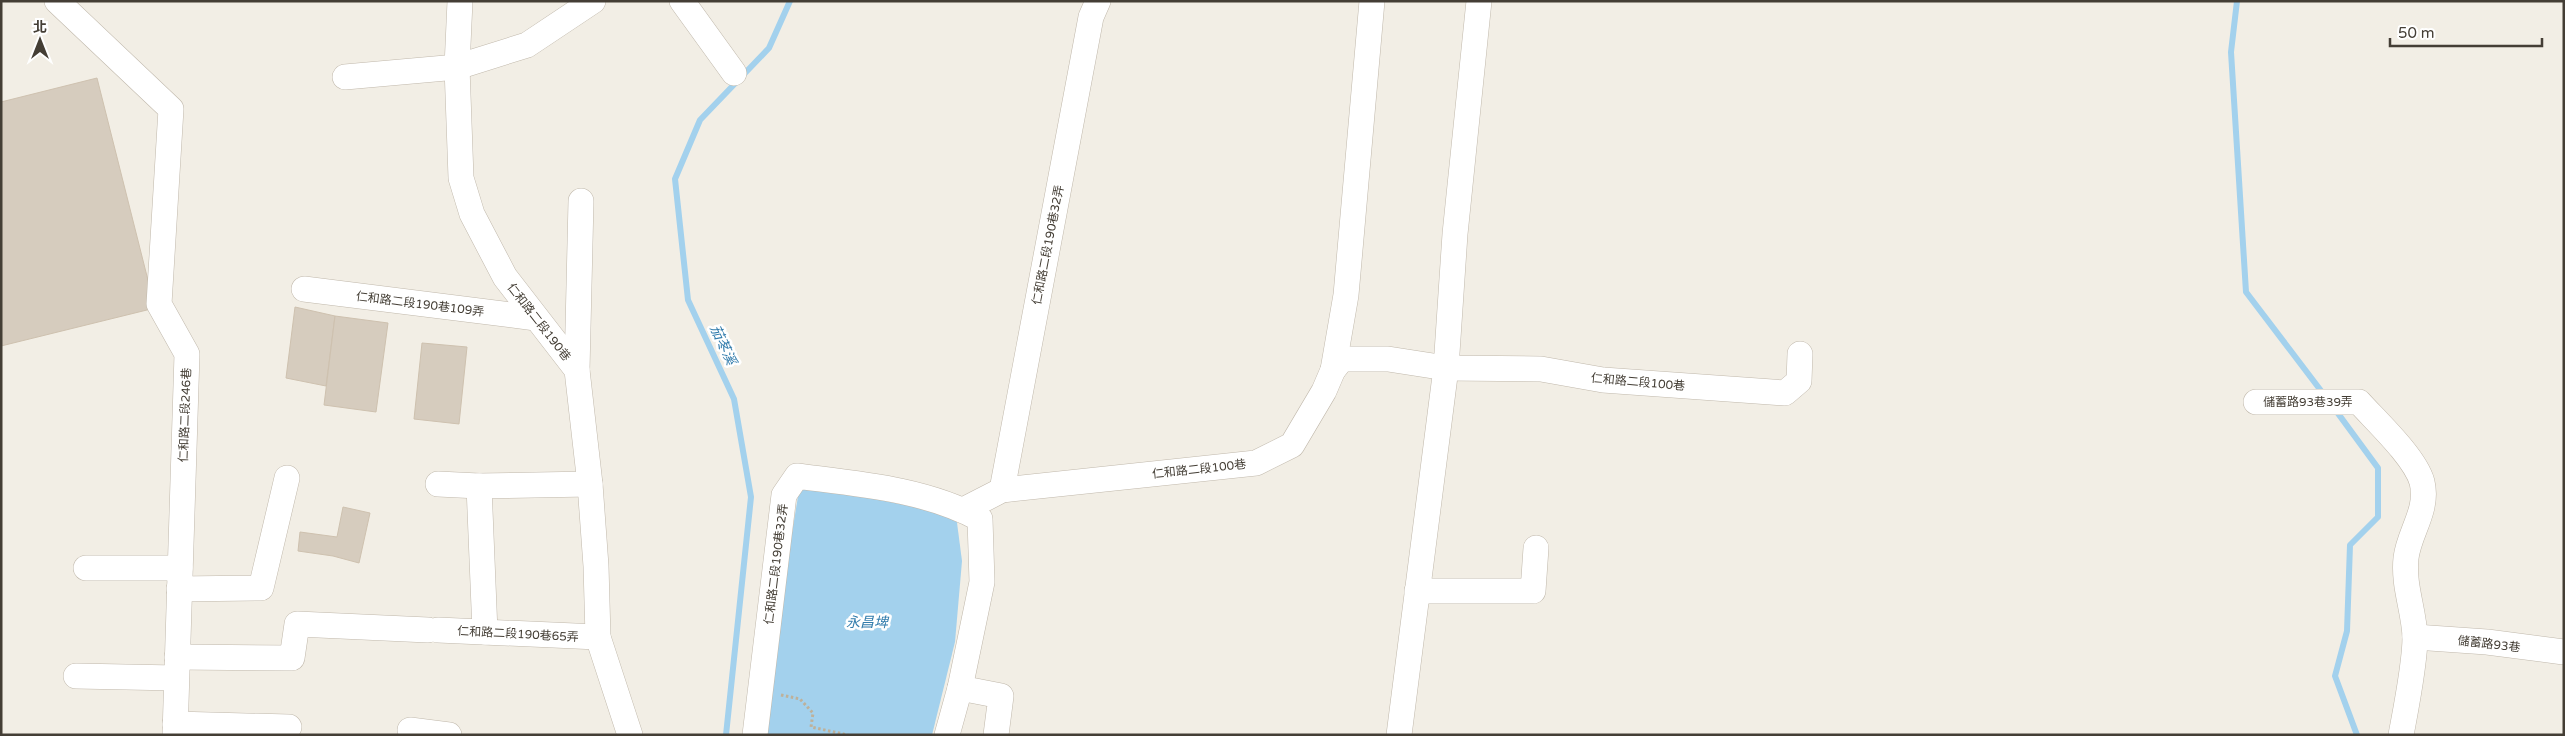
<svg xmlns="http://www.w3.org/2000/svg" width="2565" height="736" viewBox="0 0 2565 736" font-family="'Varela Round','Noto Sans TC',sans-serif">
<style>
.water{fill:#a3d1ed}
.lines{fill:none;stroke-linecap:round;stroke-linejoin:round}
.stream{stroke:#a3d1ed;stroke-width:6}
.building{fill:#d6ccbe;stroke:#cec1af}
.minor-casing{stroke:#c0b8ab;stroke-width:26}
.path{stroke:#beb19a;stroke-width:3;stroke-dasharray:2.5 2.5;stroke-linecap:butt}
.minor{stroke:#fff;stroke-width:25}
.labels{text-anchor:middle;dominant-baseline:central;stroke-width:5;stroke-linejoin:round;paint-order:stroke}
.street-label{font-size:12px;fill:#443e35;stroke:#fff}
.water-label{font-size:14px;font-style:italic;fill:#327cac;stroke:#fff}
</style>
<rect width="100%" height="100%" fill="#f2eee5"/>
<path class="water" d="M800,484L956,515L962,561L955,642L932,735H759Z"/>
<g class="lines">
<g class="stream">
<path d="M2237,1L2231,52L2246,292L2325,396"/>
<path d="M2334,408L2378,468V517L2350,545L2347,631L2335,676L2357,735"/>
<path d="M726,735L751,497L734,399L688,300L675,179L700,120L769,48L790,1"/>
</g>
</g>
<g class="building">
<path d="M97,78L155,308L1,346V102Z"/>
<path d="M295,307L335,316L326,386L286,378Z"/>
<path d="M335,316L388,323L376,412L324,405Z"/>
<path d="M422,343L467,347L459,424L414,419Z"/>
<path d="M343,507L370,513L359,563L333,556L298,551L300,532L337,537Z"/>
</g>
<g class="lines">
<g class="minor-casing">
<g id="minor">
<path d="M57,1L171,109L159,304L187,354L175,735"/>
<path d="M460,1L457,67L461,178L472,214L505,277L577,370L590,484L596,566L598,637L630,735"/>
<path d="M682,1L734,73"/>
<path d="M345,77L457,67L527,45L593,1"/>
<path d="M304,289L536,318"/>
<path d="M577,370L581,201"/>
<path d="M1333,370L1346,295L1372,1"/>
<path d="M2256,402H2359C2376,421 2415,457 2422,482C2429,510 2409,532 2406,558C2403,586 2414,610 2415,637C2415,664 2406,708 2401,735"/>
<path d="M438,484L479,486L485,632"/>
<path d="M479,486L590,484"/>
<path d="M1002,490L1091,17L1098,1"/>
<path d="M963,510L1002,490L1256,463L1292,445L1324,391L1333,370L1342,359H1388L1446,368L1541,369L1603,380L1785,393L1799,381L1800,354"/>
<path d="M86,568H180"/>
<path d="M179,589L261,588L287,478"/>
<path d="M1417,591H1533L1536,548"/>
<path d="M438,630L598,637"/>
<path d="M2415,637L2487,642L2564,652"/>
<path d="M177,657L292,658L297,624L428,630"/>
<path d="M76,676L176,678"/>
<path d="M960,688L1001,696L996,735"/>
<path d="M175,724L289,727"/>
<path d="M410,730L449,735"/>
<path d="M755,735L784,495L797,476C859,484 925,489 980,519L982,582L960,688L947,735"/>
<path d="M1399,735L1446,368L1455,234L1479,1"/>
</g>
</g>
<path class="path" d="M781,695L800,699L813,713L811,727L848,735"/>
<use href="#minor" class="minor"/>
</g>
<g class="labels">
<g class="street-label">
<text transform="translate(1048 245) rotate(-79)">仁和路二段190巷32弄</text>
<text transform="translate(420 304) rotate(7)">仁和路二段190巷109弄</text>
<text transform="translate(539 322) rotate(52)">仁和路二段190巷</text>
<text transform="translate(1638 382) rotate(5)">仁和路二段100巷</text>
<text x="2308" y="402">儲蓄路93巷39弄</text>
<text transform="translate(185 415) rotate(-88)">仁和路二段246巷</text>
<text transform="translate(1199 469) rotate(-6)">仁和路二段100巷</text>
<text transform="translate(776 564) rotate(-83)">仁和路二段190巷32弄</text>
<text transform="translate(518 634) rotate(3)">仁和路二段190巷65弄</text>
<text transform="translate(2489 644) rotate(7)">儲蓄路93巷</text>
</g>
<g class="water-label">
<text transform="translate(723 345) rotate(65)">茄苳溪</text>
<text x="867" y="622">永昌埤</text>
</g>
</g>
<rect width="2565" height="736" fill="none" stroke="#443e35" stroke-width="5"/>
<g transform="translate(40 40)" stroke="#ffffff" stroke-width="4" paint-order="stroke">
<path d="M0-4L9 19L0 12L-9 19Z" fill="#443e35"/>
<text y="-8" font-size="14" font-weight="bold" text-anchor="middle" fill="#443e35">北</text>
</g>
<path d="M2390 38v8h152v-8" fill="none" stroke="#443e35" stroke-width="2.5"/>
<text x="2398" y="38" font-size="15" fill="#443e35" stroke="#ffffff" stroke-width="4" paint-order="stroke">50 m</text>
</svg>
